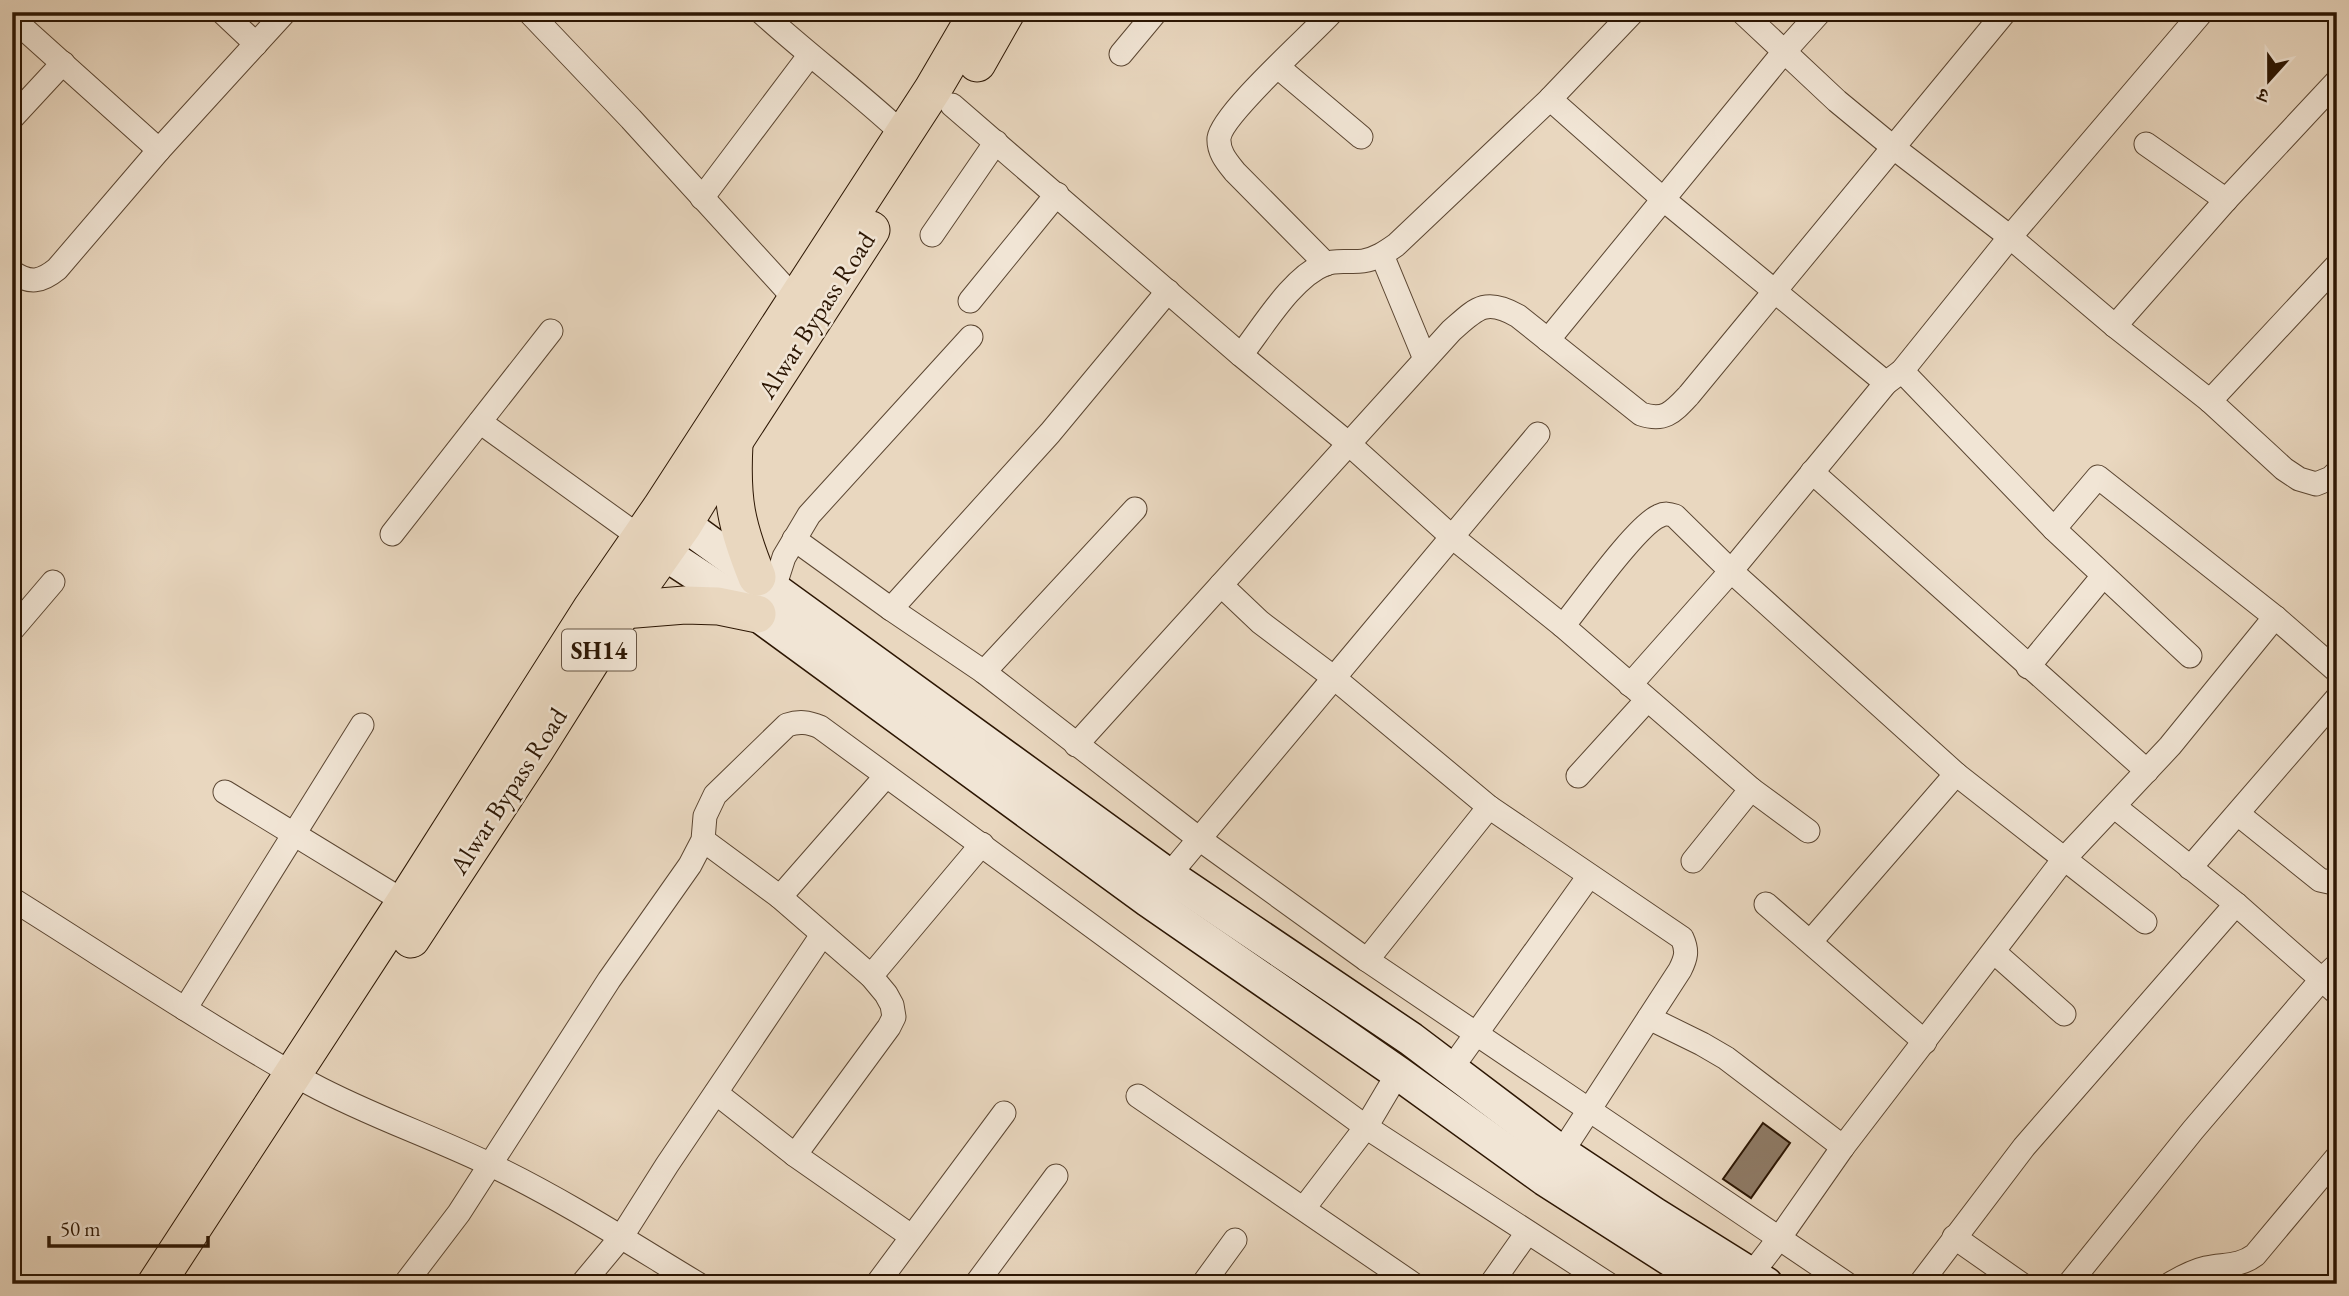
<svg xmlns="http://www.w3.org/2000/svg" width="2349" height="1296" viewBox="0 0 2349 1296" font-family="'EB Garamond','Noto Serif Devanagari',serif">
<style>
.building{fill:#8e7a65;stroke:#2c1603;stroke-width:2}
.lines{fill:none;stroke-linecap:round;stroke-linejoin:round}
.street-casing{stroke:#5b4632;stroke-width:25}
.secondary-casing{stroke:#2c1603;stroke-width:36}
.primary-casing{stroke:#2c1603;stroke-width:39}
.street{stroke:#f1e5d5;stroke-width:23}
.secondary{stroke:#f1e5d5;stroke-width:33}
.primary{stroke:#e9d7bf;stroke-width:37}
.labels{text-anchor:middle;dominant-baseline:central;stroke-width:5;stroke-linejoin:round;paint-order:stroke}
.shield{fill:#f1e5d5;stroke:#675442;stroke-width:2}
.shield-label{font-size:24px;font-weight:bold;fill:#2c1603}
.street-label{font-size:26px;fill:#2c1603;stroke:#f1e5d5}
</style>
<rect width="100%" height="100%" fill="#e9d7bf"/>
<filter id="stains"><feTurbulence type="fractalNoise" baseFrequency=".00286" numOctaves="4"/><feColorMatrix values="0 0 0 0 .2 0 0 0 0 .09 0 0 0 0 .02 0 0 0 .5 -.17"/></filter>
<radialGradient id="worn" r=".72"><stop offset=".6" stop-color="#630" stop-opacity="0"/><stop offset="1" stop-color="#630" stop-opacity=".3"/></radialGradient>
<path class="building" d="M1763,1123L1790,1143L1751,1198L1723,1179Z"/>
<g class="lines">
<g class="street-casing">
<g id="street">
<path d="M222,12L256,44"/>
<path d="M529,12L631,119L795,299"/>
<path d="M761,12C807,54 857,91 903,134"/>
<path d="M1742,12L1837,101L1894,148L2010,237L2115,326L2210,401L2284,469L2299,479L2316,484L2331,478L2337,472"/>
<path d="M12,18L159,150"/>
<path d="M1121,54L1156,12"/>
<path d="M1278,67L1361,137"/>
<path d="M1550,99L1663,199L1886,383"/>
<path d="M952,105L1241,355L1349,444L1451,536L1563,626L1751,789L1808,831"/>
<path d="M12,118L63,63"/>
<path d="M2146,144L2226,200"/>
<path d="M702,198L809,56"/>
<path d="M932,235L996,142"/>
<path d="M1382,255L1425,359"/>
<path d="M1326,264L1235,172C1227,162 1218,152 1219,138C1222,114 1310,36 1332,12"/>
<path d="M12,272C30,284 41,282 57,269L159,150L285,12"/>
<path d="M970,301L1057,194"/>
<path d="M2115,326L2226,200L2337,81"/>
<path d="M1548,340L1783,53L1820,12"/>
<path d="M1241,355C1263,327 1292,277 1325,264C1337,259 1350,263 1363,261C1376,259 1386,252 1396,245L1550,99L1633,12"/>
<path d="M1902,371L2054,529L2190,656"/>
<path d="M2210,401L2337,265"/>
<path d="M480,422L641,538"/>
<path d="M1812,472L2147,771"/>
<path d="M2054,529L2098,477L2275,617L2337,671"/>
<path d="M392,534L551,331"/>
<path d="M794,539L891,609L984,672L1198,838L1367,960L1847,1284"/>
<path d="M1221,585L1260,622L1333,677L1489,807L1682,938C1688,951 1686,958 1680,970L1554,1164"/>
<path d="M774,588L784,557L809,515L971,337"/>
<path d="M891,609L1050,433L1168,291"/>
<path d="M1563,626C1582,603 1636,526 1659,516C1665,513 1669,514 1675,516L1731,571L1956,774L2145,922"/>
<path d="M12,630L53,582"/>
<path d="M2028,667L2103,576"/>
<path d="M984,672L1135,509"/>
<path d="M1630,685L1731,571L1886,383L1902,371L2010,237L2202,12"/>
<path d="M1076,745L1451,331C1476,309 1485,297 1518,316L1641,414C1665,422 1673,412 1689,395L2005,12"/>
<path d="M1578,776L1647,700"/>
<path d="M225,792L405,902"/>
<path d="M2115,807L2236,904L2337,993"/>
<path d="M2238,814L2320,880L2329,882L2337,880"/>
<path d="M703,840L780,897L871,976L886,994L892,1005L894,1017L889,1027L795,1155"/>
<path d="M1693,861L1751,789"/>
<path d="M2190,868L2337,698"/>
<path d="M1159,887L1538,434"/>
<path d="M780,897L886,776"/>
<path d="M12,899C111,961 209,1027 311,1084C370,1116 434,1137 495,1167C567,1202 630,1243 698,1284"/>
<path d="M1766,904L1925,1042"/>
<path d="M1811,941L1956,774"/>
<path d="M1994,952L2064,1014"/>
<path d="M1367,960L1489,807"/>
<path d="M871,976L982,844"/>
<path d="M185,1009L362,725"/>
<path d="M1649,1018L1702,1044L1726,1058L1843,1147"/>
<path d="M1451,1069L1589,876"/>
<path d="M716,1093L795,1155L911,1236"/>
<path d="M1138,1096L1413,1284"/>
<path d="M1304,1208L1366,1127L1398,1073"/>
<path d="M1954,1237L2021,1284"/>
<path d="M405,1284L459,1213L609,980L690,865L703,840L705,816L715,795L787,725C799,721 808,722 820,727L1366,1127L1608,1284"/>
<path d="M582,1284L622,1236L667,1165L822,935"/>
<path d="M877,1284L1004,1113"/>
<path d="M976,1284L1056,1176"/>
<path d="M1203,1284L1235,1240"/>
<path d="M1491,1284L1527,1233"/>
<path d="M1744,1284L1780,1237L1843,1147L2064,859L2170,746L2275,617"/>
<path d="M1920,1284L2024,1147L2236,904"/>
<path d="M2069,1284L2193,1130L2321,980L2337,965"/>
<path d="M2170,1284C2182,1277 2193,1271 2206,1268C2224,1264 2239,1267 2255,1255L2337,1157"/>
</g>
</g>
<g class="secondary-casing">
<g id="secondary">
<path d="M663,509L1168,875L1411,1039L1562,1153L1654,1214L1766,1284"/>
<path d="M641,538L757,614L1148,900L1398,1073L1545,1179L1709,1284"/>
</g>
</g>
<g class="primary-casing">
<g id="primary">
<path d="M977,63L1006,12"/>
<path d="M734,444C731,500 736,525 757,577"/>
<path d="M623,610L685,605L718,606L757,614"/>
<path d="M411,939L535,750L623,610L683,525L735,440L871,230"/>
<path d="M156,1284L405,902L592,608L661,508L933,89L978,12"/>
</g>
</g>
<use href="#street" class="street"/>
<use href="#secondary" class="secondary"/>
<use href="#primary" class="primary"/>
</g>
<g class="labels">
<rect class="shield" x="562" y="629.5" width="74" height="41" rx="5"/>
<g class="shield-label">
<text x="599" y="650">SH14</text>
</g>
<g class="street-label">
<text transform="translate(816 315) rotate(-57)">Alwar Bypass Road</text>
<text transform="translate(508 791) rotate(-57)">Alwar Bypass Road</text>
</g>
</g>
<rect width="2349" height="1296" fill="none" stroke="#e9d7bf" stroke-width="42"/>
<rect x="14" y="14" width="2321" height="1268" fill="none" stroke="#2c1603" stroke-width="3.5"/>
<rect x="21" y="21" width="2307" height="1254" fill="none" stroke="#2c1603" stroke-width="2"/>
<g transform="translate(2269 80) rotate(201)" stroke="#f1e5d5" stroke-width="5" paint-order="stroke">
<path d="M0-5L12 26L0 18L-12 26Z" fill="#2c1603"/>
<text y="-10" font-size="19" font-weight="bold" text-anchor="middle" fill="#2c1603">उ</text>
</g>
<path d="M49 1236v10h159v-10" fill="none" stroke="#2c1603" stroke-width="3.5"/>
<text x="60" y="1236" font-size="21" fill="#2c1603" stroke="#f1e5d5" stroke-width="5" paint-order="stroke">50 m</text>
<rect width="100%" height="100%" filter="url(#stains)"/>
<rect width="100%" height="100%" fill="url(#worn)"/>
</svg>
